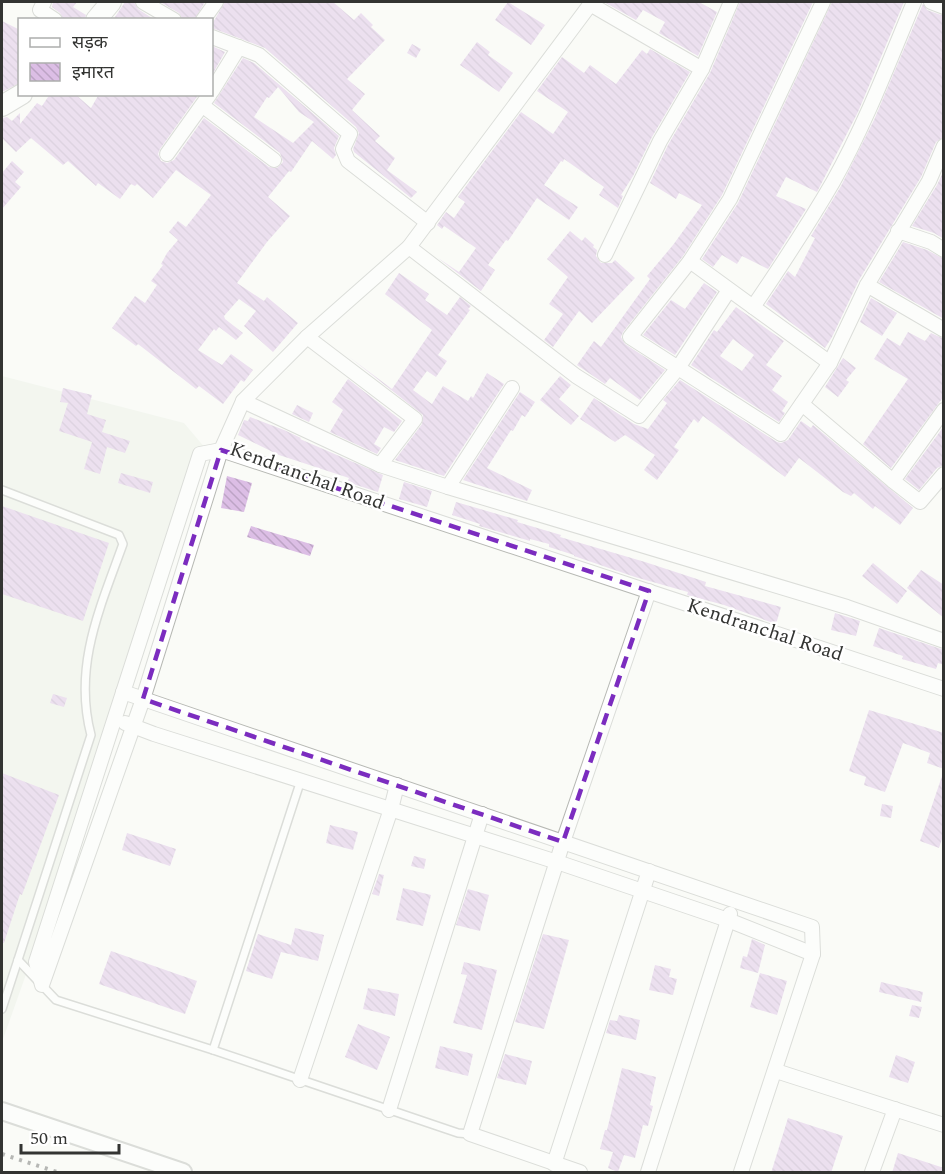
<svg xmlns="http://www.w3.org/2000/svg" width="945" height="1174" viewBox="0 0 945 1174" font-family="Spectral,'Noto Sans Devanagari',serif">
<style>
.built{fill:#ebf0e5}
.building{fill:url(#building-back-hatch);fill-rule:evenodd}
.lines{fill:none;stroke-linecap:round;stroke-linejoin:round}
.service-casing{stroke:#b7b9b4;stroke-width:10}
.minor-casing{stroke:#b7b9b4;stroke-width:16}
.tertiary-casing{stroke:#b7b9b4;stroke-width:20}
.secondary-casing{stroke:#b7b9b4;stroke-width:22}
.service{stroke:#fff;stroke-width:7}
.minor{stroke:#fff;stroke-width:14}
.tertiary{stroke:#fff;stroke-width:16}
.secondary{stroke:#fff;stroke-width:20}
.rail{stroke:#646563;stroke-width:4;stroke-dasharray:3 6;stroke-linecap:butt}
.marked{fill:none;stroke:#7b2cbf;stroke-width:4.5;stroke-dasharray:12 8;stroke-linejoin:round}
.labels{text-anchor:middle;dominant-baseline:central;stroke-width:5;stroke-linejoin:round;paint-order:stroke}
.street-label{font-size:20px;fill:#333432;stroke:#fff}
</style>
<defs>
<pattern id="building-back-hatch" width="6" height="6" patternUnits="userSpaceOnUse" patternTransform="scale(1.5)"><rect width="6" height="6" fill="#dcbee5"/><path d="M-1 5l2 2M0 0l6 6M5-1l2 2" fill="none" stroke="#bda4c5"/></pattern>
</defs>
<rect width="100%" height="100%" fill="#fafbf7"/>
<path class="built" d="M2,376L184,423L206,449L109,741L2,1042Z"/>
<g class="building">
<path d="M53,2H77L73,7L86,15L84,20H64L60,13L52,7Z"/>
<path d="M125,2H134L138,9L155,20H113Z"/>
<path d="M160,2H205L194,20H183L179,13Z"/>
<path d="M225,2H333L354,20L361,13L373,25L371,27L385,40L347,79L365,94L352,110L380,136L375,141L395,158L387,170L417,192L411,198L354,152L353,149L359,133L356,127L265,48L212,28V24Z"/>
<path d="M508,2L545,25L531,45L495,20Z"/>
<path d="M604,2H699L717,12L698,56L659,33L665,22L643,10L636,20Z"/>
<path d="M740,2H813L722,195L683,256L623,332L621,337L625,344L665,370L640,400L610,378L605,384L577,365L594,341L601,347L650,279L647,276L673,245L702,205L679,193L676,199L650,183L668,145L710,73Z"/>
<path d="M832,2H904L858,112L817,192L786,177L776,196L806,209L768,269L742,256L737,264L722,255L713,267L702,259L738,203Z"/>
<path d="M923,4L927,10L944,16V137L936,142L921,177L859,280L832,337L825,348L766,304L788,271L795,277L815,238L811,236L841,186L874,120Z"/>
<path d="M2,21L20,30V83L2,92Z"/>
<path d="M477,42L490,52L488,55L513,73L499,92L460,65Z"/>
<path d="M412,44L421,49L416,58L407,53Z"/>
<path d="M212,46L225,52L212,75Z"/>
<path d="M650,49L690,72L652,137L633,176L621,195L623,196L618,208L599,195L604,187L564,159L563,162L561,161L544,185L578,207L569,220L537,198L508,241L506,240L488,265L495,270L481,291L438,258L459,272L476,248L444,226L442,229L437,225L446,212L454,218L465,202L458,197L521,112L553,134L568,112L537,91L562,57L584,73L590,65L616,84L642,50L647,54Z"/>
<path d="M243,58L254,63L339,136L334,148L336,155L333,159L312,141L291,172L289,171L268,197L290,216L267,242L237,283L264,301L267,297L298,323L273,352L244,326L256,311L239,299L224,316L225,319L243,333L236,340L219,327L216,331L214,329L198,350L222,365L231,354L253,370L244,382L241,380L223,404L199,386L196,389L138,344L136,346L112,328L135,296L145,303L157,285L151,281L163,265L161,264L167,253L178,240L169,232L178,221L186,227L211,195L176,170L153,198L137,184L135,186L131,184L120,199L98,183L96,186L68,161L63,165L31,138L16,152L2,138V118L7,117L12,121L20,113V124L37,103L42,106L50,94H75L91,108L99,94H199L160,149L158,154L161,161L167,163L174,160L204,118L269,167L277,168L283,162L280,153L214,103ZM278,87L299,112L314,122L293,143L254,117L267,97L269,98Z"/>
<path d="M12,161L24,172L15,182L21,187L2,209V173Z"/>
<path d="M944,170V239L934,233L912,226L937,185Z"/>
<path d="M570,231L582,241L585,237L594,245L593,247L597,250L596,256L601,263H612L615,260L635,278L592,323L579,311L553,347L544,340L563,314L549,304L568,277L547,259Z"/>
<path d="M903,242L927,250L944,259V319L879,282Z"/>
<path d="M399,273L429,294L425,300L447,315L460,297L471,306L468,309L470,310L438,355L447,361L436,377L427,371L413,390L432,404L443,386L468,401L471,396L473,398L487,373L504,384L444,476L395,460L422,424L423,415L348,356L392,389L432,330L385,294Z"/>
<path d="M704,283L717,292L675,355L643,335L671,300L685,309Z"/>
<path d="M871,298L897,313L882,336L860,322Z"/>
<path d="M736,307L784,341L766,365L782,376L772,390L788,402L782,411L785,413L779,422L691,365L714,330L717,332ZM733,339L754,355L742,371L720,356Z"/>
<path d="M908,332L925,341L931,333L944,339V396L891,468L863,444L908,379L874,359L887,338L900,346Z"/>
<path d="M843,358L856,368L846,380L849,382L838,397L825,387Z"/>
<path d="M560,376L571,385L559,399L579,416L571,425L540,400Z"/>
<path d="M348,379L402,421L394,432L384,427L374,444L381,448L377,454L330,432L343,410L332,402Z"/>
<path d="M680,380L777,442L781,443L788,440L801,421L811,428L813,425L913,508L900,525L875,506L873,509L854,493L851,496L843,492L799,458L785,477L703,416L698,423L694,419L674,447L679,450L657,480L644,470L655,455L625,435L615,442L580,419L594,398L634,424L648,429L667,403L663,400Z"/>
<path d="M63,388L92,395L87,414L106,420L102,432L130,441L125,453L107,447L100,474L84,469L92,442L59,431L68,403L60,402Z"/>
<path d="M520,392L535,402L525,417L522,415L513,431L511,430L487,468L532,490L527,501L463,480Z"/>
<path d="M297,405L313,413L309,422L292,414Z"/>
<path d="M250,417L284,430L301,438L300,439L383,475L378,492L347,482L349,478L279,455L238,435L244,420L248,421Z"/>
<path d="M944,426V465L937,468L919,490L905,479Z"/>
<path d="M121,473L153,482L150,493L118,483Z"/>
<path d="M227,476L252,483L244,512L221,508Z"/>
<path d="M404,482L432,491L427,507L399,499Z"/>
<path d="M456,502L518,520L517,522L561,535L560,537L645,562L706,582L705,586L781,607L776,624L724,605L687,595L688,592L635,577L574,556V555L549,547V544L530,539V541L479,526L480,524L452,515Z"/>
<path d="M2,506L109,543L83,621L2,594Z"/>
<path d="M251,526L314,545L310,556L247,537Z"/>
<path d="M873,563L907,591L897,604L862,576Z"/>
<path d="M921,570L944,585V618L907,588Z"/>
<path d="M835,613L860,621L856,636L831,630Z"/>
<path d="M879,628L944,650V665L938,663L936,669L902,659L903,656L873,646Z"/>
<path d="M53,694L67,698L64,707L50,703Z"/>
<path d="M869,710L944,733V769L927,763L930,753L903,743L885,792L864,785L866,777L849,771Z"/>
<path d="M2,773L59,795L22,895L20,894L4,943H2Z"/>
<path d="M942,776L944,777V833L939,848L920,841Z"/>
<path d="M882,804L893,806L891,818L880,816Z"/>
<path d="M330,825L358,832L353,850L326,843Z"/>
<path d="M127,833L176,849L170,866L122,850Z"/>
<path d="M414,856L426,859L424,869L411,866Z"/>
<path d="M379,874L384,875L379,896L372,894Z"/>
<path d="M403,888L431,895L423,926L396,920Z"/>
<path d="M468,889L489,895L480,931L456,925Z"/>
<path d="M295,928L324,935L318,961L281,952L272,979L246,971L258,934L291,945Z"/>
<path d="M543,934L569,940L544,1029L515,1022Z"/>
<path d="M752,939L765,945L758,973L740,968L743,956L747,957Z"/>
<path d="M111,951L197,981L185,1014L99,984Z"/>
<path d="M464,962L497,970L482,1030L453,1023L467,975L461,974Z"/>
<path d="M655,965L671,969L669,977L677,979L673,995L649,990Z"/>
<path d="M760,973L787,981L777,1015L750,1007Z"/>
<path d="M881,982L923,992L921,1002L879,992Z"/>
<path d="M368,988L399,994L395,1016L363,1009Z"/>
<path d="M912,1005L922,1007L919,1018L909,1016Z"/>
<path d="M619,1015L640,1020L636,1040L606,1033L610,1020L617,1021Z"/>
<path d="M358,1024L390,1037L377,1070L345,1057Z"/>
<path d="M440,1046L473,1054L468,1076L435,1068Z"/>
<path d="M505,1054L532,1061L526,1085L497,1078Z"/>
<path d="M896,1055L915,1062L908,1083L889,1077Z"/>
<path d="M622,1068L656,1077L650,1105L653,1106L648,1126L643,1125L635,1158L624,1155L618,1172L608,1168L613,1152L600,1149L605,1130H607Z"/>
<path d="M788,1118L843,1136L831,1173H771Z"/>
<path d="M898,1153L944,1168V1173H892Z"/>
</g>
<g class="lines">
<g class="service-casing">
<g id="service">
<path d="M2,490L119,535L123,544C100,608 73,666 91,735L2,1009"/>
<path d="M18,960L56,1000L213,1050L458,1133L470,1134"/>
<path d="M213,1050L301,780"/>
</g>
</g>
<g class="minor-casing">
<g id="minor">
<path d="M44,2L40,10L55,20"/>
<path d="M143,2L174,20"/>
<path d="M592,2L409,247L307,337L243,401L221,450L944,689"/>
<path d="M823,2L730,199L690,261L630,337L781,434L830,363L867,285L929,181L944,146"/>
<path d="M931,2L944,7"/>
<path d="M590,4L702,69"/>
<path d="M203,20L216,2"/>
<path d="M212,37L259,55L350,134L343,149L348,161L428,223"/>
<path d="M212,91L239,47"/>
<path d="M203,106L274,160"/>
<path d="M167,154L210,94"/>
<path d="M898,231L931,242L944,250"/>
<path d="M409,247L576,376L639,416L678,368L729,290"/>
<path d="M605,255L660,141L702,69L731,2"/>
<path d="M690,261L830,363"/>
<path d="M867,285L944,330"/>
<path d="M753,307C781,266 808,225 833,182C865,125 889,62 914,2"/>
<path d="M307,337L415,419L380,465"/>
<path d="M243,401L380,465L448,487L512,388"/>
<path d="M802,404L893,481L944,410"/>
<path d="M221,450L143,699L42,985L36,962L200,454Z"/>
<path d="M893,481L920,502L944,474"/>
<path d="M448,487L847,607L944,641"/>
<path d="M123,692L812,927L813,954L741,1172"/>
<path d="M125,723L154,734L557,862L728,920L813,954"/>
<path d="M776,1071L944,1125"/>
<path d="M300,1080L391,809L397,785"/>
<path d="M389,1110L482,814"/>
<path d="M554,1164L649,871"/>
<path d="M580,1172L470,1134L563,842L649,591"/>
<path d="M648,1172L730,914"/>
<path d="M872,1172L895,1109"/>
</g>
</g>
<g class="tertiary-casing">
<path id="tertiary" d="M2,1111L183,1172"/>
</g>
<g class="secondary-casing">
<g id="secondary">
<path d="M96,20L111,2"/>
<path d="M2,106L22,94"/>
</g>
</g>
<use href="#service" class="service"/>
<use href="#minor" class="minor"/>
<use href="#tertiary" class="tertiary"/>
<use href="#secondary" class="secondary"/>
<path class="rail" d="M2,1154L57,1172"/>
</g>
<path d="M0 0H945V1174H0ZM221,450L649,591L563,842L143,699Z" fill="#fafbf7" fill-opacity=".55" fill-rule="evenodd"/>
<path class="marked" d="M221,450L649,591L563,842L143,699Z"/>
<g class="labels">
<g class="street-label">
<text transform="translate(307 476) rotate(20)">Kendranchal Road</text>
<text transform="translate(765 630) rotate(18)">Kendranchal Road</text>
</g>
</g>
<rect width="945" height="1174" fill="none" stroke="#333432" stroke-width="6"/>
<rect x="18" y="18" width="195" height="78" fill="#ffffff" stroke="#adaead" stroke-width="1.5"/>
<rect x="30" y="38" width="30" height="9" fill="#ffffff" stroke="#adaead" stroke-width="1.5"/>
<text x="72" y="48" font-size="18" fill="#333432">सड़क</text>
<rect x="30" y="63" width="30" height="18" fill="url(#building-back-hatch)" stroke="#adaead" stroke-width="1.5"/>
<text x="72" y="78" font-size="18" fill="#333432">इमारत</text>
<path d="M21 1144v9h98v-9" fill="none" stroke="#333432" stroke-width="3"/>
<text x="30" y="1144" font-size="18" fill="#333432" stroke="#ffffff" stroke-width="4.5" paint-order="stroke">50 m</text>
</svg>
